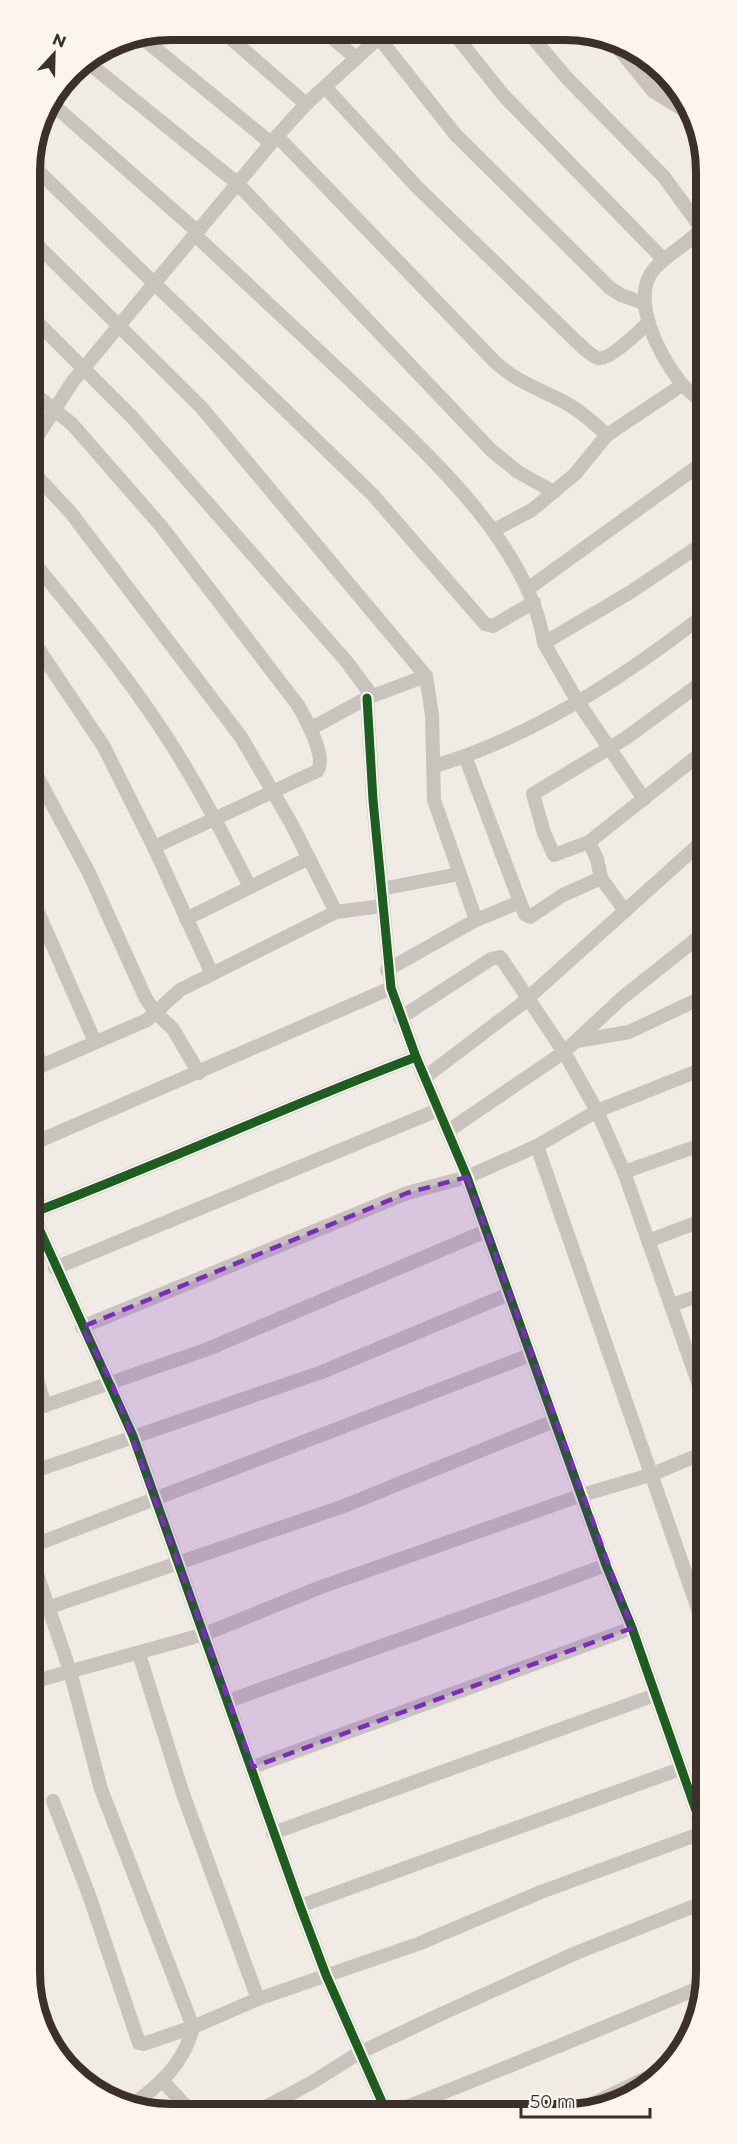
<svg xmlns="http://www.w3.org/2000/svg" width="737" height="2144" viewBox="0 0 737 2144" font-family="Montserrat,sans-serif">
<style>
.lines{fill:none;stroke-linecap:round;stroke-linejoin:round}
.minor{stroke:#c9c3be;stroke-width:14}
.cycleway-casing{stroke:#fbf5ee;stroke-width:13}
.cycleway{stroke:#1b5e20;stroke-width:9}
.marked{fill:#7b2cbf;fill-opacity:0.2;stroke:#7b2cbf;stroke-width:4.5;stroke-dasharray:12 8;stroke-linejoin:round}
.rim{fill:none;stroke:#3b302b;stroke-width:8}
</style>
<rect width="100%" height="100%" fill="#f0ebe5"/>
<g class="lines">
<g class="minor">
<path d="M221,30L306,104"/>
<path d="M324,31L356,58"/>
<path d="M453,32L504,96L664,260"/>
<path d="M528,32L565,76L664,177L702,229"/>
<path d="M140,36L271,143"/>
<path d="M379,38L455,134L610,288L621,295L643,303"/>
<path d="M615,44L653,91L687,112"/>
<path d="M86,61L237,183L491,450L518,472L554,492"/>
<path d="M325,87L417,187L578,343C584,348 591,356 598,358C609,361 639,331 648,323"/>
<path d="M50,102L198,232"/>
<path d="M277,136L496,363C522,385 538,388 566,403C582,412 594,423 607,435"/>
<path d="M30,163L373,495L485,624L493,626L534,602"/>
<path d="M704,225C692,243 669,252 655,268C628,298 660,356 681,383C688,391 697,397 705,405"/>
<path d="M195,235C247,284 299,332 351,381C423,450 528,541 544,643"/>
<path d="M30,238L201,407L426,676L432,715L434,800L476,920"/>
<path d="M31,316L132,417L347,662L372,696"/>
<path d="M31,391L72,424L161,526L297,704C305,717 328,759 317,771L154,847"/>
<path d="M31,446L73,381L277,136L306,104L386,31"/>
<path d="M31,470L71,513L241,737L291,823L336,912"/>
<path d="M494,530L532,510L575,474L607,435L682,385"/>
<path d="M31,559C78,616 126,674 166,736C198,785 224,836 250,887"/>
<path d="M529,588L705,461"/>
<path d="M31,638L104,747L154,847L212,974"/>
<path d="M367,698L373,800L391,988L416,1057L467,1177L606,1565L632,1628L707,1842"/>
<path d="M310,729L367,698L426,676"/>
<path d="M31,765L89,873L146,999L156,1013L173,1029L199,1073"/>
<path d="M435,766L465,756"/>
<path d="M644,799L578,702L544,643L629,593L705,542"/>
<path d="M589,842L554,855L544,833L533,794L626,738L705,680"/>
<path d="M601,878L597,859L589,842L705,750"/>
<path d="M381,889L459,874"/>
<path d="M31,896L95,1042"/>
<path d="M520,902L465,756C553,723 631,672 705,614"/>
<path d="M186,919L309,858"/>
<path d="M387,970L476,920L520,902L525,914L530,917L563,895L601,878L625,911"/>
<path d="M400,1018L491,959L500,957L503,961L564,1052L597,1111L624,1172L706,1405"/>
<path d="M32,1039L41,1066"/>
<path d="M577,1041L629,1032L705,996"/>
<path d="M32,1070L147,1020L180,990L336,912L382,906"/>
<path d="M424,1078L519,1006L705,839"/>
<path d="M448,1131L564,1052L622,998L705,932"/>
<path d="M32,1144L391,988"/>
<path d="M537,1146L706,1632"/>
<path d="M624,1172L706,1143"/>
<path d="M648,1241L706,1219"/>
<path d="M55,1268L438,1110"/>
<path d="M672,1305L706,1293"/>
<path d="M82,1327L407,1193L467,1177L537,1146L597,1111L705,1068"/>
<path d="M32,1363L45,1406"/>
<path d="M32,1410L208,1349L486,1231"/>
<path d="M32,1472L322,1372L509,1294"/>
<path d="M32,1546L530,1355"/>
<path d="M32,1559L70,1671L101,1789L193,2027C185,2062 160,2085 132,2105"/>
<path d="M50,1607L344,1506L554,1421"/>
<path d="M139,1654L183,1794L258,1999"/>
<path d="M32,1682L205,1634L321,1587L582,1495L650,1475L706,1452"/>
<path d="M229,1701C355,1654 481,1612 606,1565"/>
<path d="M253,1767L632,1628"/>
<path d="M53,1801L89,1895L139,2043L143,2044L193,2027L258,1999L418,1944L541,1892L707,1831"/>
<path d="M273,1833L655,1695"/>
<path d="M300,1906L680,1769"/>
<path d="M163,2081L190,2111"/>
<path d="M258,2111L311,2083L359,2053L437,2016L576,1953L707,1901"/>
<path d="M386,2111L326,1975L300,1906L133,1436L32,1213C161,1164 287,1106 416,1057"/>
<path d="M396,2111C500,2071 603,2028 706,1985"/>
<path d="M577,2111L671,2066"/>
</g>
<g class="cycleway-casing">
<g id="cycleway">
<path d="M367,698L373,800L391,988L416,1057L467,1177L606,1565L632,1628L707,1842"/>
<path d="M386,2111L326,1975L300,1906L133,1436L32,1213C161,1164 287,1106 416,1057"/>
</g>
</g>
<use href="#cycleway" class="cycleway"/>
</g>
<path class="marked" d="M467,1177L632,1628L253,1767L112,1383L82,1327L407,1193Z"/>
<path d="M0 0H737V2144H0ZM171 40H565A131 131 0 0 1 696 171V1973A131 131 0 0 1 565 2104H171A131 131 0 0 1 40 1973V171A131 131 0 0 1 171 40Z" fill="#fbf5ee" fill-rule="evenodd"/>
<path class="rim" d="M171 40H565A131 131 0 0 1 696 171V1973A131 131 0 0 1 565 2104H171A131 131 0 0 1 40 1973V171A131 131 0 0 1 171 40Z"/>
<g transform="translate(54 54) rotate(22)" stroke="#fbf5ee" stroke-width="4.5" paint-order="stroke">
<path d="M0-4.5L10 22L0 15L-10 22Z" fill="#3b302b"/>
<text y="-9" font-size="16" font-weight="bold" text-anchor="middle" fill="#3b302b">N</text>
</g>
<path d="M521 2108v9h129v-9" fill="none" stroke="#3b302b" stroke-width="3"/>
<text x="530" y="2108" font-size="18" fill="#3b302b" stroke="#fbf5ee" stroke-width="4.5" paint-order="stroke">50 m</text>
</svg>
